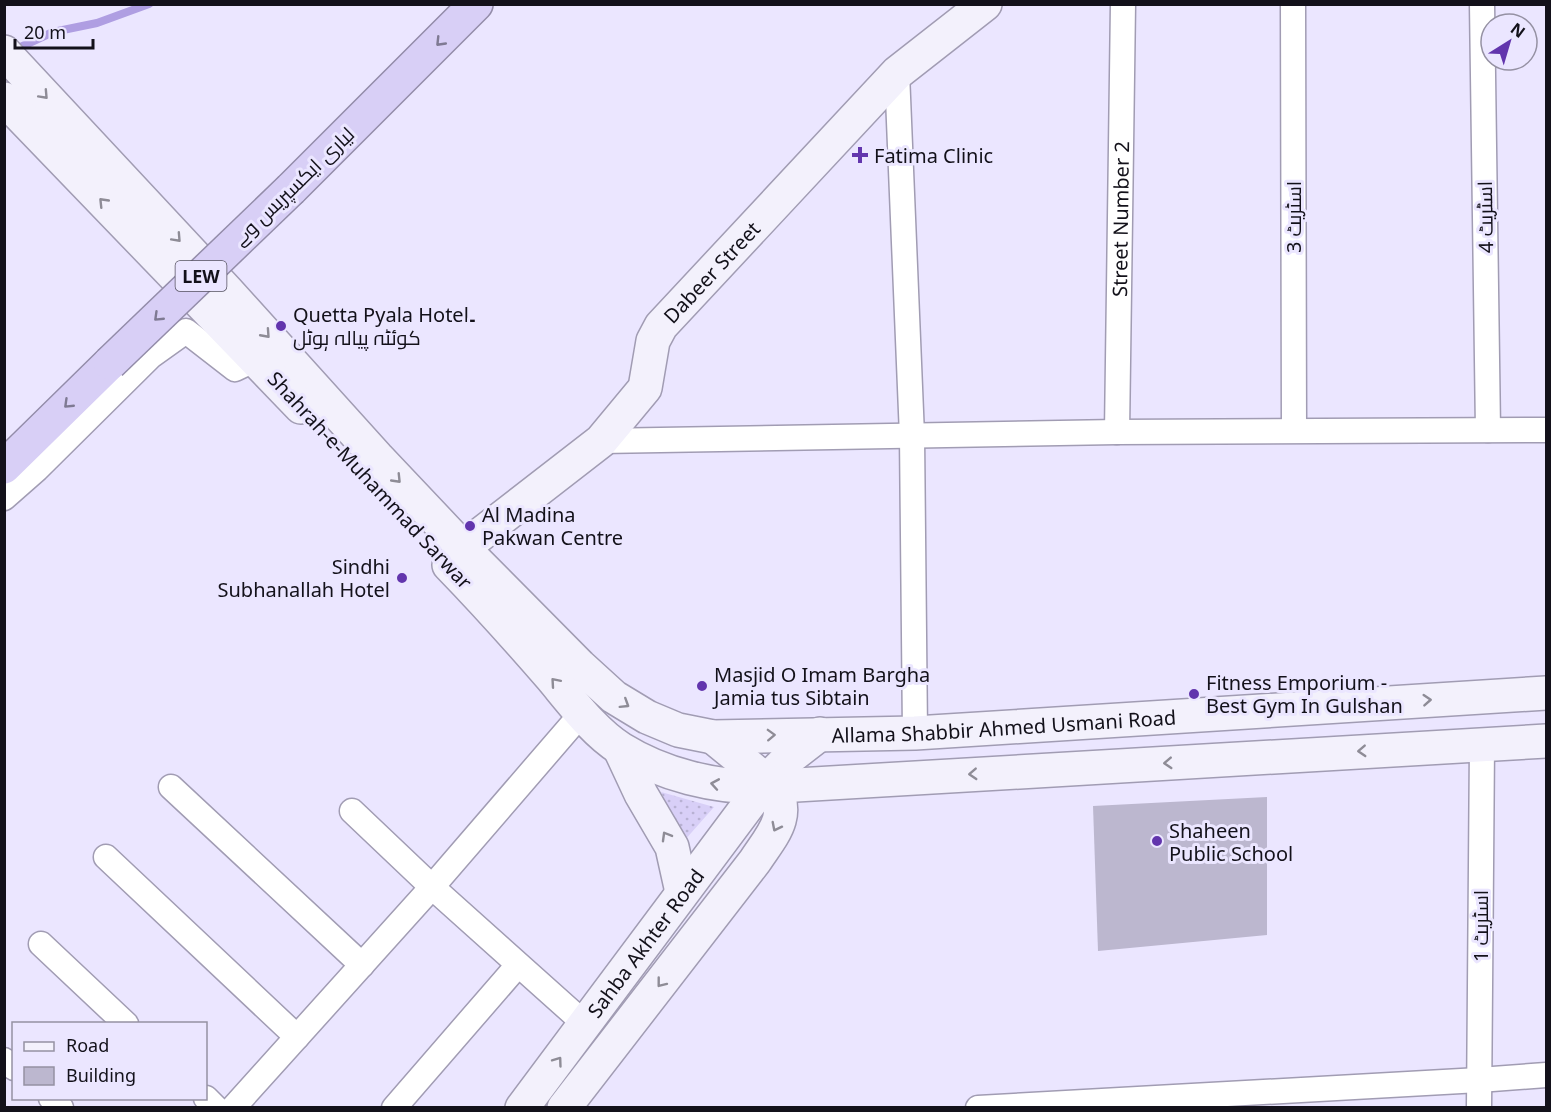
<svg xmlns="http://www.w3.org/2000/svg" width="1551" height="1112" viewBox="0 0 1551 1112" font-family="'Noto Sans',Cairo,sans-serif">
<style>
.grass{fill:url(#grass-dots)}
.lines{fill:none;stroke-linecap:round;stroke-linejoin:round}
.stream{stroke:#af9ee2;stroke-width:8}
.building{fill:#bcb7cf}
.street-casing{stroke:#a19cb3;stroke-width:27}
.secondary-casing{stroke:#a19cb3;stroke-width:36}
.highway-casing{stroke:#938ca9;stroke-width:36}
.street{stroke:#fff;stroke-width:24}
.secondary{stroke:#f3f1fc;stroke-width:33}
.highway{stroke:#d8cff6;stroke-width:33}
.highway-bridge-casing{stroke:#938ca9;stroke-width:36;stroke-linecap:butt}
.highway-bridge{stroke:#d8cff6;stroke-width:33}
.oneway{stroke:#7f7a93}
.oneway2{stroke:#8e8c96}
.poi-dot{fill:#6235ad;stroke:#ebe6ff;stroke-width:2}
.labels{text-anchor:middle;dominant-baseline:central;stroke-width:6;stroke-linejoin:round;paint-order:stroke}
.shield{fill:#ebe6ff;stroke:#54515f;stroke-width:1.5}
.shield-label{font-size:18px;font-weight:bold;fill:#13111a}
.poi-label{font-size:20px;fill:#13111a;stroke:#ebe6ff;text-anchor:start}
.street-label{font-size:20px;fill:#13111a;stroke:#ebe6ff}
</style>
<defs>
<pattern id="grass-dots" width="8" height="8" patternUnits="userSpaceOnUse" patternTransform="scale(1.5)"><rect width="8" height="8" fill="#d8cff7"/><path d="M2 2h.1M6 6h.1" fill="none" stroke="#b8b1d3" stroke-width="1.8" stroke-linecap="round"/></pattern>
</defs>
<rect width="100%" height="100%" fill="#ebe6ff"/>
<path class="grass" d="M661,792L714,807L684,841Z"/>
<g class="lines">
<path class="stream" d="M12,51L53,32L97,23L149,4"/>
</g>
<path class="building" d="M1267,797V935L1098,951L1093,806Z"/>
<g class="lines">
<g class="street-casing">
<g id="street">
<path d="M1293,4L1294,430"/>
<path d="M1482,4L1488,430"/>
<path d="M897,73L912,436L915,733"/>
<path id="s1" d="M1117,432L1123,4"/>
<path d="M601,441L1117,432L1546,430"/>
<path d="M4,498L37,469L151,356L186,331L235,369L256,359"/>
<path d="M171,787L362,965"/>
<path d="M352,811L432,887L585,1024"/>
<path d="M106,857L297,1037"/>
<path d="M41,944L126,1024"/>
<path d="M4,1060L14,1068"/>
<path d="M51,1098L61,1108"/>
<path d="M206,1098L216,1108"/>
<path d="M233,1108L432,887L582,713"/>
<path d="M394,1108L518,965"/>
<path d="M978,1108L1479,1080L1546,1075"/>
<path d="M1479,1108L1482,744"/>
</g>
</g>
<g class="secondary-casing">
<g id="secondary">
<path id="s2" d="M4,52L227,291L377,457L463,548L580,666L614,697L647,717L678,730L713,737L915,733L1546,693"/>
<path d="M4,99L301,407"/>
<path id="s3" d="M463,548L601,441L645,388L653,341L661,326L897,73L985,4"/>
<path d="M449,565C484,601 518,639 551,677C572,702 594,732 621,749C663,775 714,787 762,787L1546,741"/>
<path d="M620,749L641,794L672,847L682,892"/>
<path id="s4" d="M522,1108L767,780L789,758L820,734"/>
<path d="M564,1108L755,861C772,835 792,816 773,786L713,737"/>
</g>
</g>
<g class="highway-casing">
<g id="highway">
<path d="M291,189L476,4"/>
<path d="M4,467L110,363"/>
</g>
</g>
<use href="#street" class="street"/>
<use href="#secondary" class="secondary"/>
<use href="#highway" class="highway"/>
<g class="highway-bridge-casing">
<path id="highway-bridge" d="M110,363L291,189"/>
</g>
<use href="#highway-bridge" class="highway-bridge"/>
</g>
<defs><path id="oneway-chevron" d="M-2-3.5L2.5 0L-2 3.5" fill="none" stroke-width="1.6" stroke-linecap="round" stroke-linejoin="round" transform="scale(1.5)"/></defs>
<g class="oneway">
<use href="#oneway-chevron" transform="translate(440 42) rotate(134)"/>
<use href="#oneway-chevron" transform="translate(158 317) rotate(136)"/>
<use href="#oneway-chevron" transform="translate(68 404) rotate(136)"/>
</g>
<g class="oneway2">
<use href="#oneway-chevron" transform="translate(44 95) rotate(47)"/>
<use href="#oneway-chevron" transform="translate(103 202) rotate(-134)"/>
<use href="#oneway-chevron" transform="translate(177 238) rotate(47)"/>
<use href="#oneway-chevron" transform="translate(266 334) rotate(48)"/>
<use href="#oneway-chevron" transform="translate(397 479) rotate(46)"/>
<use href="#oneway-chevron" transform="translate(555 682) rotate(-131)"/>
<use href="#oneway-chevron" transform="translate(1427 700) rotate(-4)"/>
<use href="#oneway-chevron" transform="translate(625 704) rotate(32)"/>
<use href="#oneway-chevron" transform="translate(771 735) rotate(-2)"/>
<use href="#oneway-chevron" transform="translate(1362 751) rotate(177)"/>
<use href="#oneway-chevron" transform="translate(1168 763) rotate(177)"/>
<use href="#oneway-chevron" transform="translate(973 774) rotate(177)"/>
<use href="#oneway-chevron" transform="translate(715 784) rotate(-170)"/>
<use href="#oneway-chevron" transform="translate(776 827) rotate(117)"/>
<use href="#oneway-chevron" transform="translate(666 836) rotate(-120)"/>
<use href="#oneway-chevron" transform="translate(661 983) rotate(128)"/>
<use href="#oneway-chevron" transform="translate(558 1061) rotate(-54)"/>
</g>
<g class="poi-dot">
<path d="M857 146h6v6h6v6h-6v6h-6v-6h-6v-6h6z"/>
<circle cx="281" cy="326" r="6"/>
<circle cx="470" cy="526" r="6"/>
<circle cx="402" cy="578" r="6"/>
<circle cx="702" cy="686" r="6"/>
<circle cx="1194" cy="694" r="6"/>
<circle cx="1157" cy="841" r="6"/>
</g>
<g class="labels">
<rect class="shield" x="175.5" y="261" width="51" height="30" rx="4.5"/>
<g class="shield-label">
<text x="201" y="276">LEW</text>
</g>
<g class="poi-label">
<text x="874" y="155">Fatima Clinic</text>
<text x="293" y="314">Quetta Pyala Hotel۔<tspan x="293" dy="23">کوئٹہ پیالہ ہوٹل</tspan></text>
<text x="482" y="514">Al Madina<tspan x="482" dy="23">Pakwan Centre</tspan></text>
<text x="390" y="566" text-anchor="end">Sindhi<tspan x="390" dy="23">Subhanallah Hotel</tspan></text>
<text x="714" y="674">Masjid O Imam Bargha<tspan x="714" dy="23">Jamia tus Sibtain</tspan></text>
<text x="1206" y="682">Fitness Emporium -<tspan x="1206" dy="23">Best Gym In Gulshan</tspan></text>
<text x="1169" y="830">Shaheen<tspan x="1169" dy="23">Public School</tspan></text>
</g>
<g class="street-label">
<text transform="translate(293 186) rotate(-44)">لیاری ایکسپریس وے</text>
<text transform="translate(1293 217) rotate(-90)">اسٹریٹ 3</text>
<text transform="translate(1485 217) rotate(-91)">اسٹریٹ 4</text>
<text stroke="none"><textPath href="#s1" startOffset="213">Street Number 2</textPath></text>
<text stroke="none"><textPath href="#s3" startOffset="382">Dabeer Street</textPath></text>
<text transform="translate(370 480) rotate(47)">Shahrah-e-Muhammad Sarwar</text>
<text stroke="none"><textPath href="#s2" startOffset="1287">Allama Shabbir Ahmed Usmani Road</textPath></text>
<text transform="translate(1480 926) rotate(-90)">اسٹریٹ 1</text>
<text stroke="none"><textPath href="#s4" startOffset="206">Sahba Akhter Road</textPath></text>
</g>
</g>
<rect width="1551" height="1112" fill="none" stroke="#13111a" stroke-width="12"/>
<rect x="12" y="1022" width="195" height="78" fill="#ebe6ff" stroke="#9591a3" stroke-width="1.5"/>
<rect x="24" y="1042" width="30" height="9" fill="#f3f1fc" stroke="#9591a3" stroke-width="1.5"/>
<text x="66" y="1052" font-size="18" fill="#13111a">Road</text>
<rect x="24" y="1067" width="30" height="18" fill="#bcb7cf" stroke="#9591a3" stroke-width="1.5"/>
<text x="66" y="1082" font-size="18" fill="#13111a">Building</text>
<g transform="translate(1509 42) rotate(37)"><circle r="28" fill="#ebe6ff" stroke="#9591a3" stroke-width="1.5"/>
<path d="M0-4.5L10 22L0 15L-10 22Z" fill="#6235ad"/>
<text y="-9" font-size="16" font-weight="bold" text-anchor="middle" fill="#13111a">N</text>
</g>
<path d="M15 39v9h78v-9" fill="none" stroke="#13111a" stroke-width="3"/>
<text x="24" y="39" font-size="18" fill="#13111a" stroke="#ebe6ff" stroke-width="4.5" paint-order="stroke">20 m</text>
</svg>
